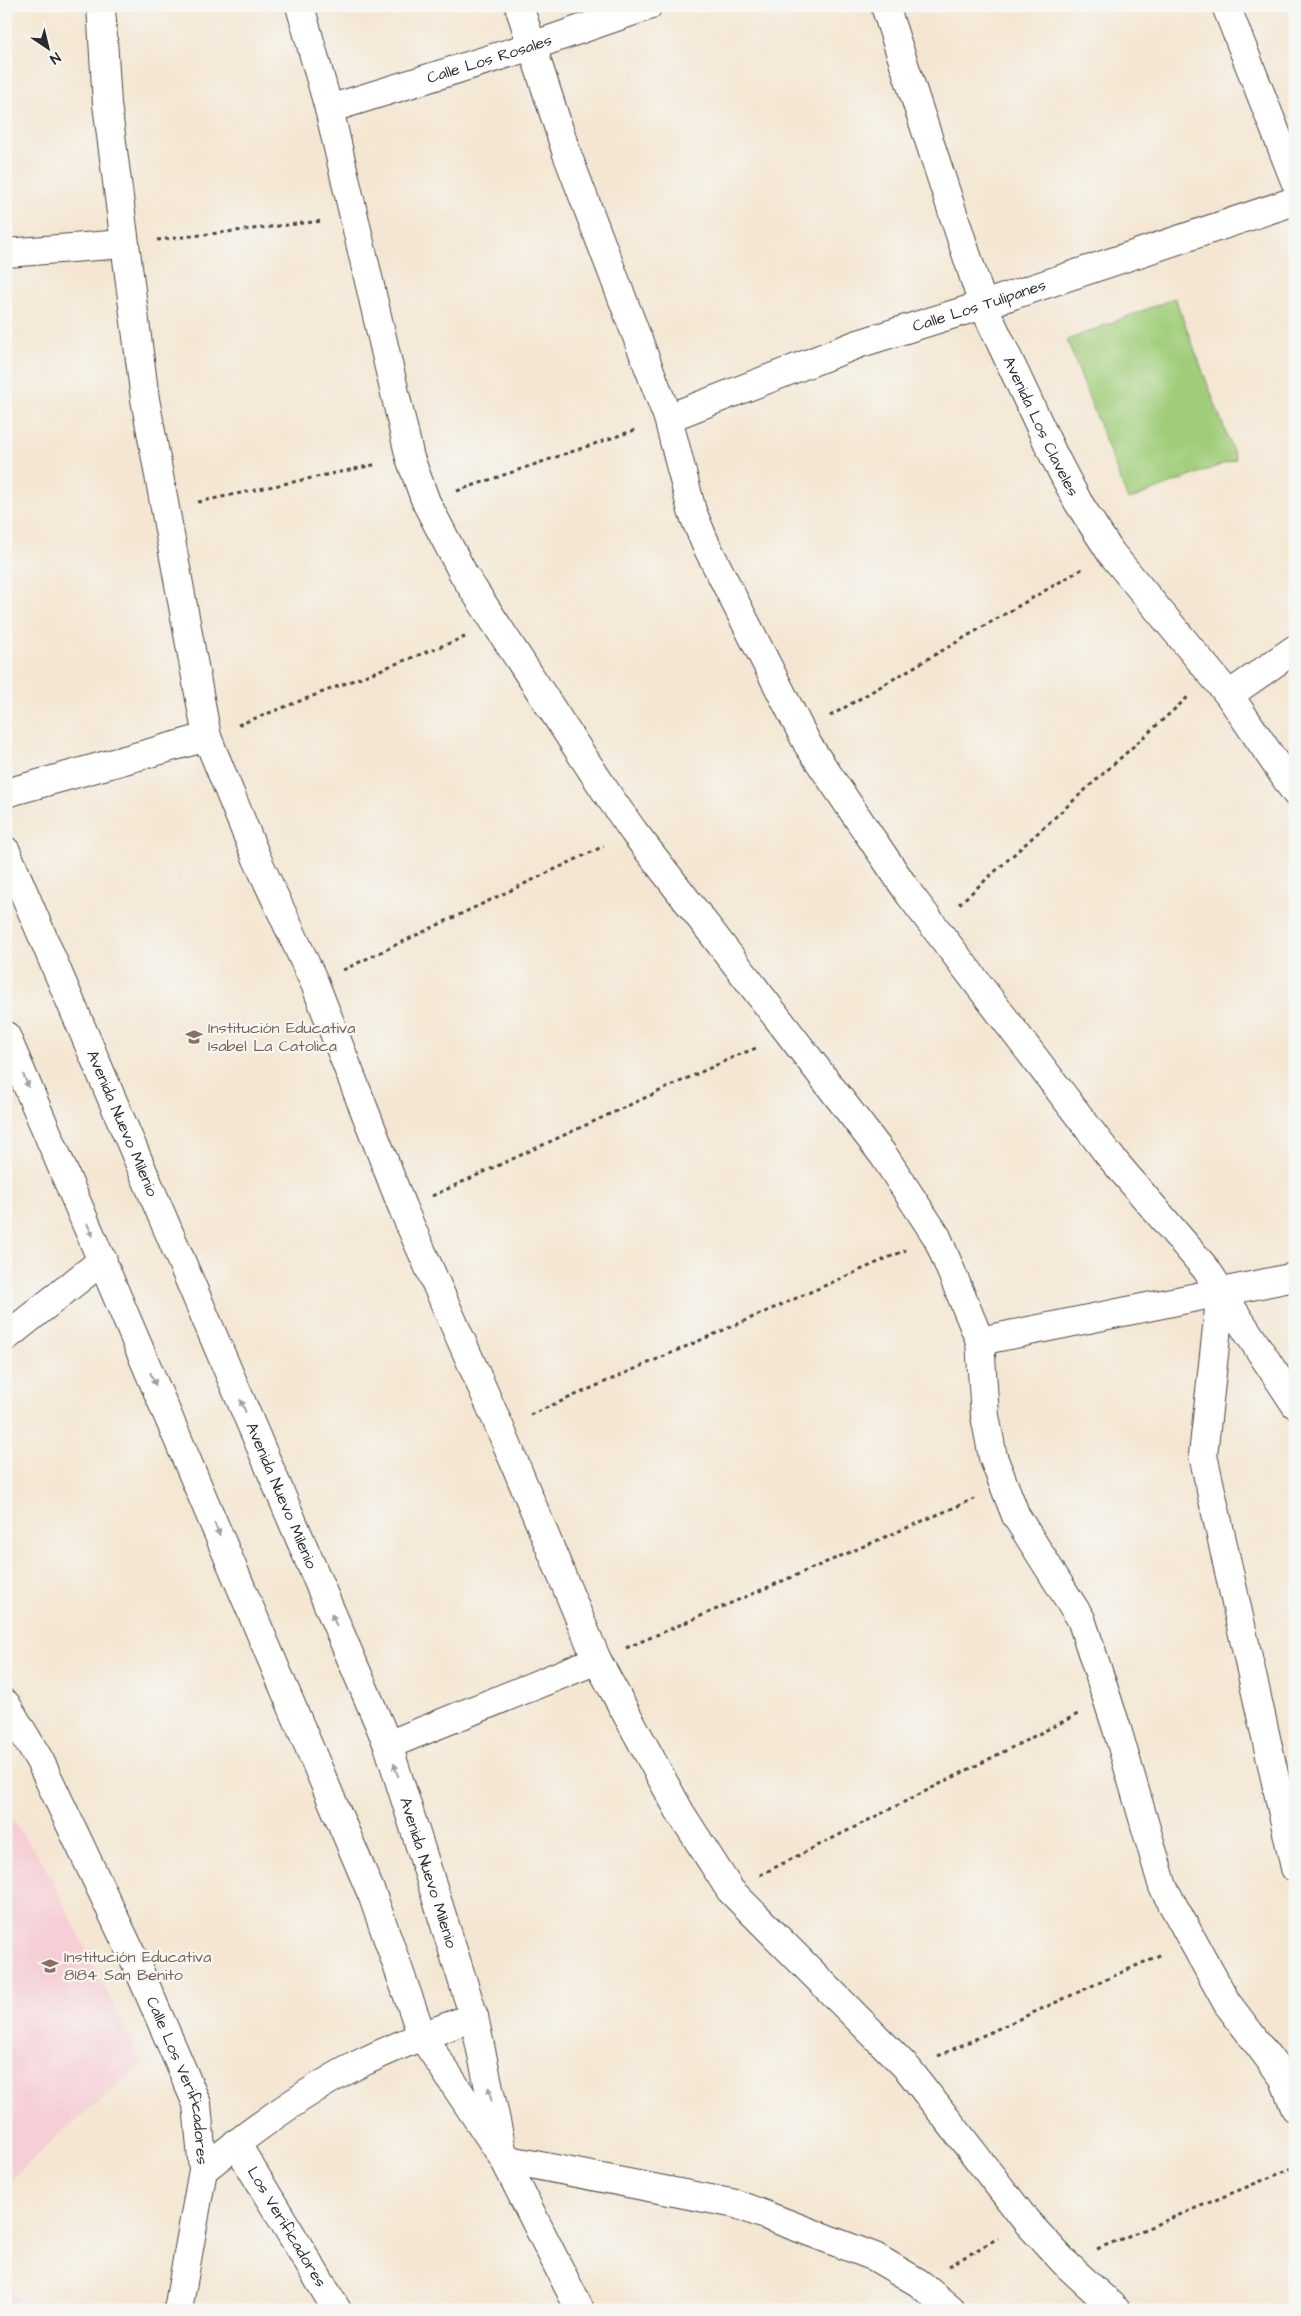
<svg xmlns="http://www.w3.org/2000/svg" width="1301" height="2316" viewBox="0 0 1301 2316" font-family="'Architects Daughter',sans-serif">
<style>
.built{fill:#f6cfd6}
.green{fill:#a1cd7a;stroke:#667c52}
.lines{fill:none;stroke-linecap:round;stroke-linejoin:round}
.street-casing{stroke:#494744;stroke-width:30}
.path{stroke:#494744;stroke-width:3;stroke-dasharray:4 4;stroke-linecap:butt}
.street{stroke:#fff;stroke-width:28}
.oneway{fill:#a0a0a0}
.labels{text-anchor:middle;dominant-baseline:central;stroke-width:4.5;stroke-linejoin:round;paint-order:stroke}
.street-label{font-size:16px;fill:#2b2b2b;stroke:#f6f6f2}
.education-label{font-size:16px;fill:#785e54;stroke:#f6f6f2;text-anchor:start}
</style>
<rect width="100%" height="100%" fill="#f6f6f2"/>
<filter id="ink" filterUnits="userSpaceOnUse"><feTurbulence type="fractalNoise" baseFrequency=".02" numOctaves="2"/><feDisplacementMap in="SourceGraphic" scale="10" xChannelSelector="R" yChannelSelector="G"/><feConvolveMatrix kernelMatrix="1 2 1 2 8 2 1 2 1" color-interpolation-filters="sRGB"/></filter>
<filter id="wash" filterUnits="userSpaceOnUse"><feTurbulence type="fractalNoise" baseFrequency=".0096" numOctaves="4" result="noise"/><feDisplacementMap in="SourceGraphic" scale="20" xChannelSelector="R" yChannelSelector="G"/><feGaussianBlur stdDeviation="1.12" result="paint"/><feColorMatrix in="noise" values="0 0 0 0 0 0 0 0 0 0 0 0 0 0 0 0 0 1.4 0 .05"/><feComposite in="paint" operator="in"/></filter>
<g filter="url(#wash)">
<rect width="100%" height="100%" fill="#f4e6d2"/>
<g class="built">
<path d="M6,1810L45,1866L143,2065L62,2131L6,2185Z"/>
<path d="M6,2285L32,2310H6Z"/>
</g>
<path class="green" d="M1175,298L1236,459L1128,500L1067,340Z"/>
</g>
<g filter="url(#ink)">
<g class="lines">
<g class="street-casing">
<g id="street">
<path d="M101,6L107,104L145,399L207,737L257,859L315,984L403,1209L500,1428L597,1660L680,1812L730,1890L908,2069L1027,2222L1065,2263L1116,2310"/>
<path d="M300,6L329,109L410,458L426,502L464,575L608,795L634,832L884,1156L937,1237L980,1341L985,1416L993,1457L1016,1516L1081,1619L1117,1729L1163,1887L1227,2003L1283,2077L1295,2108"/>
<path d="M519,6L567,154L668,418L692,511L706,545L808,745L910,895L1108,1154L1206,1269L1295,1404"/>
<path id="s1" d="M885,6L983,305L1054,456L1078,502L1111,553L1229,695L1295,792"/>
<path d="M1226,6L1295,181"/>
<path id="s2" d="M329,109L532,46L648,6"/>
<path d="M6,253L124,244"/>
<path id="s3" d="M668,418L858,344L983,305L1295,201"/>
<path d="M1229,695L1295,649"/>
<path d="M6,793L207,737"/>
<path id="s4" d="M6,851L388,1745L474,2017L504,2159"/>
<path d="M6,1036L373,1897L422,2036L504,2159L580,2310"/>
<path d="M1221,1291L1203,1455L1295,1868"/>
<path d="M6,1337L103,1260"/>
<path d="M980,1341L1295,1277"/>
<path id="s5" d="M6,1704L40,1761L135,1961L197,2104L203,2170L178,2310"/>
<path d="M388,1745L597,1660"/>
<path id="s6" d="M236,2143L337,2310"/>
<path d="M504,2159L736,2204L875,2257L919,2283L951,2310"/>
<path d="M203,2170C251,2131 302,2093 357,2065C395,2046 434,2031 474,2017"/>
</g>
</g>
<g class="path">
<path d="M157,240L322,221"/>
<path d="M457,491L638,429"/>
<path d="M198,502L378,464"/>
<path d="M830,716L1082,569"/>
<path d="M238,725L465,637"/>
<path d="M959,904L1188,697"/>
<path d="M343,970L604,846"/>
<path d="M432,1196L738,1055L759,1047"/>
<path d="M530,1415L906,1250"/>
<path d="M626,1648L974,1499"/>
<path d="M760,1875L1078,1714"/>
<path d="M938,2056L1162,1954"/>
<path d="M1097,2249L1295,2167"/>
<path d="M949,2266L998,2238"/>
</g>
<use href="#street" class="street"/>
</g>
<defs><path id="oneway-solid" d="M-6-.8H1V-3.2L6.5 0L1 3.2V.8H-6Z" transform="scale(1.25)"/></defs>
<g class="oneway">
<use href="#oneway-solid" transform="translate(26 1081) rotate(67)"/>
<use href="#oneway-solid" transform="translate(90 1230) rotate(67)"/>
<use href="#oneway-solid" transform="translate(153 1379) rotate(67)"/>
<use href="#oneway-solid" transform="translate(243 1406) rotate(-113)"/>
<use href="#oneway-solid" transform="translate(217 1529) rotate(67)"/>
<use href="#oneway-solid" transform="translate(334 1620) rotate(-113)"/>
<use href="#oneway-solid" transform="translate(396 1770) rotate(-108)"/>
<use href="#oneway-solid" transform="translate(490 2094) rotate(-102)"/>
</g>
</g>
<defs>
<g id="school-bare" transform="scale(1.35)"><path d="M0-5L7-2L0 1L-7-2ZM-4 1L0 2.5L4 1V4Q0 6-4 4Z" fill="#8d6e63" stroke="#f6f6f2" stroke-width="2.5" paint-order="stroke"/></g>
</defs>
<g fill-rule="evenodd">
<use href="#school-bare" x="194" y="1037"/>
<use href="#school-bare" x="50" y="1966"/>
</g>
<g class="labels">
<g class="street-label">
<text stroke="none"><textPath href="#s2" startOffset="168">Calle Los Rosales</textPath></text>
<text stroke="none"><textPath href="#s3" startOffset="331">Calle Los Tulipanes</textPath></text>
<text stroke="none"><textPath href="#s1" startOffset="449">Avenida Los Claveles</textPath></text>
<text stroke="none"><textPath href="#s4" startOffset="296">Avenida Nuevo Milenio</textPath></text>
<text stroke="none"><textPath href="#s4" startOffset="701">Avenida Nuevo Milenio</textPath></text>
<text stroke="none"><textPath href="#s4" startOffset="1106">Avenida Nuevo Milenio</textPath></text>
<text stroke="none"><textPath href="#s5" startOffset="416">Calle Los Verificadores</textPath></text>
<text stroke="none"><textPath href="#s6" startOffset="98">Los Verificadores</textPath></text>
</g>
<g class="education-label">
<text x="208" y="1028">Institución Educativa<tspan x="208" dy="18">Isabel La Catolica</tspan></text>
<text x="64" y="1957">Institución Educativa<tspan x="64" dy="18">8184 San Benito</tspan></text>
</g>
</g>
<rect width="1301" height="2316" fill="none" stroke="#f6f6f2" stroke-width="25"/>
<g transform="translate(48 48) rotate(145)" stroke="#f6f6f2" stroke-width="4" paint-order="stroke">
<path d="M0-4L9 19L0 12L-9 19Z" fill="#2b2b2b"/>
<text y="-8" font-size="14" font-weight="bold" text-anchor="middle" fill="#2b2b2b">N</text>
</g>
</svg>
